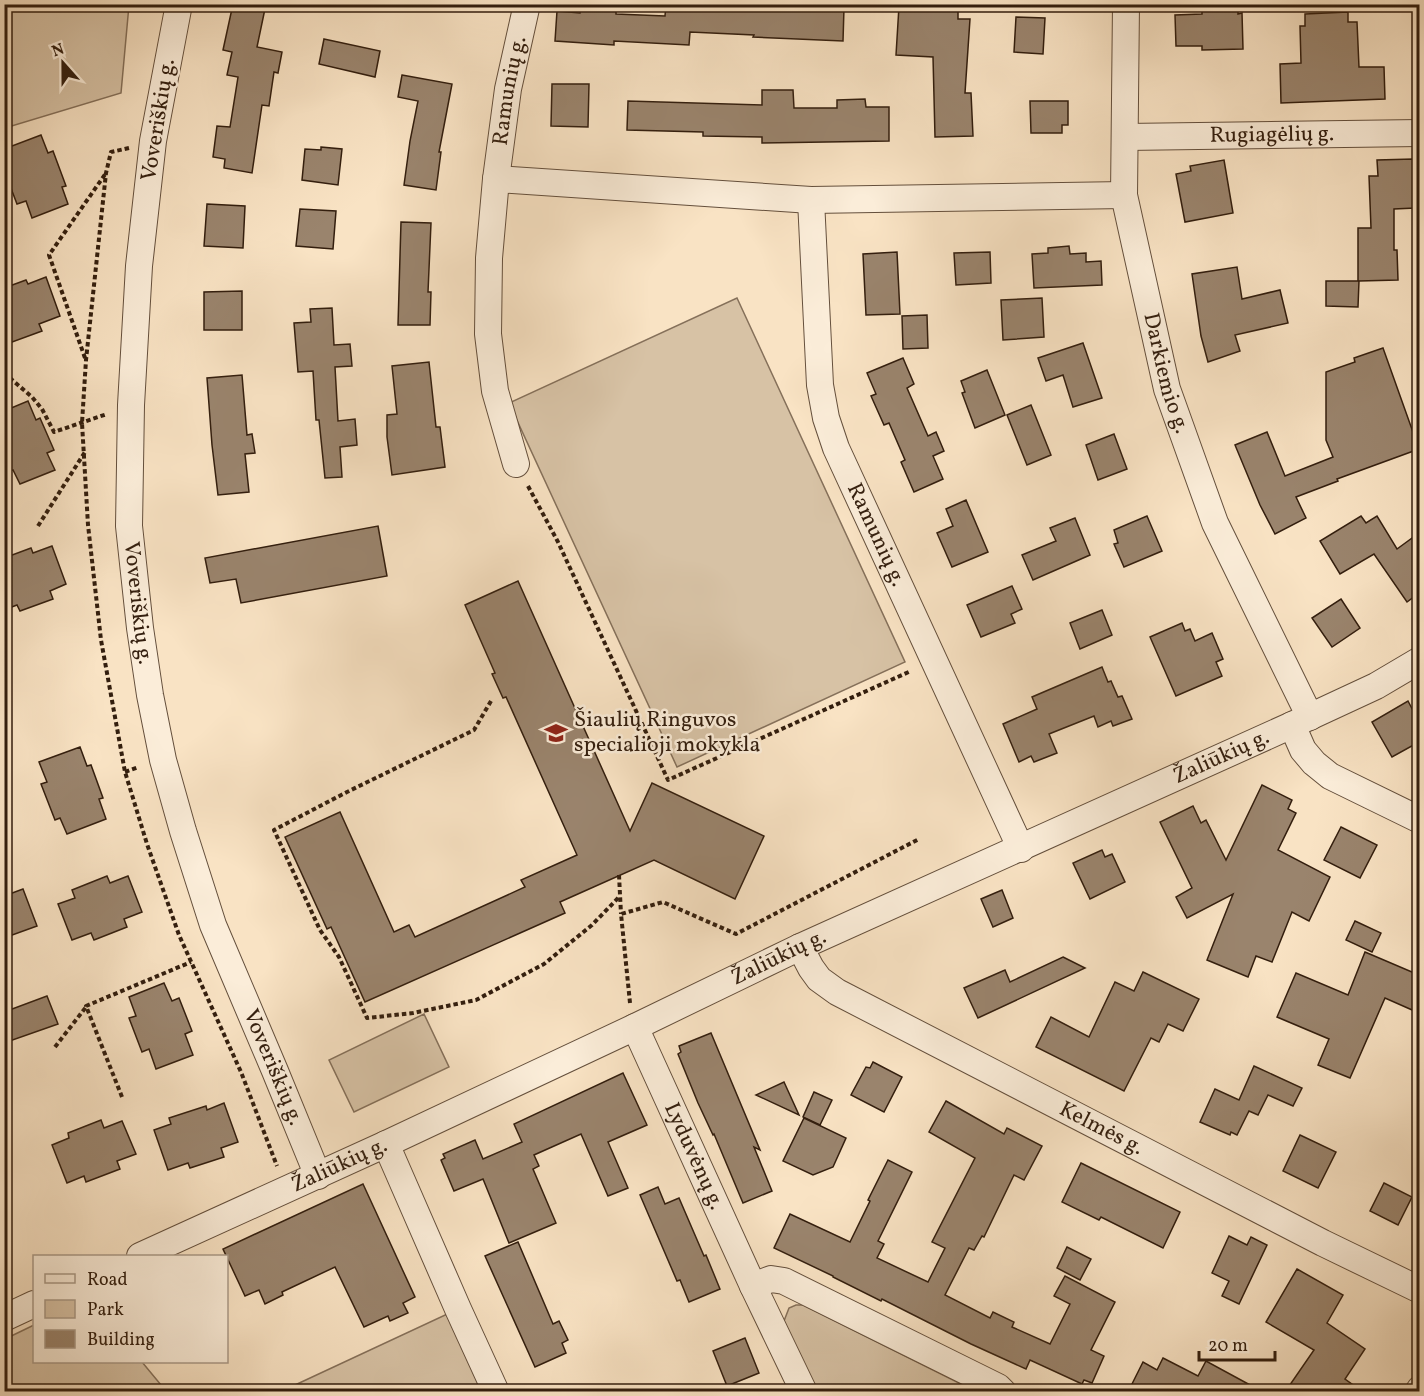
<svg xmlns="http://www.w3.org/2000/svg" width="1424" height="1396" viewBox="0 0 1424 1396" font-family="Vollkorn,serif">
<style>
.green{fill:#d7c2a5;stroke:#85705a;stroke-width:1.5}
.building{fill:#9a846d;stroke:#331e0e;stroke-width:1.5}
.lines{fill:none;stroke-linecap:round;stroke-linejoin:round}
.minor-casing{stroke:#644f3c;stroke-width:28}
.path{stroke:#331e0e;stroke-width:4;stroke-dasharray:4.5 3;stroke-linecap:butt}
.minor{stroke:#fbedd9;stroke-width:26}
.labels{text-anchor:middle;dominant-baseline:central;stroke-width:5;stroke-linejoin:round;paint-order:stroke}
.street-label{font-size:22px;fill:#331e0e;stroke:#fbedd9}
.poi-label{font-size:22px;fill:#331e0e;stroke:#fbedd9;text-anchor:start}
</style>
<rect width="100%" height="100%" fill="#f9e3c4"/>
<filter id="stains"><feTurbulence type="fractalNoise" baseFrequency=".00333" numOctaves="4"/><feColorMatrix values="0 0 0 0 .2 0 0 0 0 .09 0 0 0 0 .02 0 0 0 .5 -.17"/></filter>
<radialGradient id="worn" r=".72"><stop offset=".6" stop-color="#630" stop-opacity="0"/><stop offset="1" stop-color="#630" stop-opacity=".3"/></radialGradient>
<g class="green">
<path d="M5,4L129,5L121,93L5,128Z"/>
<path d="M737,298L905,662L677,767L509,403Z"/>
<path d="M424,1014L449,1067L354,1112L329,1060Z"/>
<path d="M796,1305H803L975,1391H814L784,1321L789,1308Z"/>
<path d="M458,1309L496,1392H280Z"/>
<path d="M34,1325V1362H142L166,1391H5V1339Z"/>
</g>
<g class="building">
<path d="M233,4H266L257,47L282,52L278,73L274,72L269,106L262,105L252,173L224,168L225,159L213,157L217,126L230,127L238,77L227,75L232,52L223,50Z"/>
<path d="M581,4H616V14L665,16L666,4H815V7L844,8L843,41L753,37L754,35L690,32L689,45L614,41V45L555,41L557,11L580,13Z"/>
<path d="M1202,4H1238V14L1242,13L1243,49L1202,50V46H1176L1175,15L1202,14Z"/>
<path d="M899,6L958,10V19H970L965,93H971L973,136L935,137L933,57L896,55Z"/>
<path d="M1348,12V22H1357L1359,67H1384L1385,99L1281,103L1280,64L1301,63L1300,26H1305V14Z"/>
<path d="M1016,17L1045,18L1043,54L1014,52Z"/>
<path d="M324,39L380,51L375,77L319,64Z"/>
<path d="M402,75L452,84L439,152H441L436,190L404,185L410,141L418,101L398,97Z"/>
<path d="M552,84H589L588,127L551,126Z"/>
<path d="M762,90H793L794,108H837V100L865,99L866,107H889V141L762,143V137L703,136V132L627,130L628,101L762,105Z"/>
<path d="M1030,101H1068V125H1062V133H1031Z"/>
<path d="M41,135L48,153L53,151L66,186L62,187L68,204L32,218L26,201L17,204L4,170V149Z"/>
<path d="M321,147L342,149L338,185L302,180L305,149L321,150Z"/>
<path d="M1413,159L1415,208L1394,209V250H1397L1398,280L1359,281L1358,307L1326,306V281H1358V228H1371L1369,176H1378L1377,160Z"/>
<path d="M1224,160L1233,213L1185,222L1176,174L1191,171L1190,166Z"/>
<path d="M207,204L245,206L243,248L204,246Z"/>
<path d="M300,209L336,211L333,249L296,246Z"/>
<path d="M401,222L431,223L428,292H431L430,325H398Z"/>
<path d="M1069,246L1070,254L1086,253V262L1101,261L1102,285L1034,288L1032,254L1048,253V248Z"/>
<path d="M897,252L900,314L866,315L863,254Z"/>
<path d="M990,252L991,283L956,285L954,253Z"/>
<path d="M1237,267L1242,299L1280,290L1288,323L1235,335L1240,351L1208,362L1201,336L1192,274Z"/>
<path d="M46,277L60,316L39,324L42,331L4,345V288L26,280L28,284Z"/>
<path d="M242,291V330H204V292Z"/>
<path d="M1042,298L1044,337L1003,340L1001,300Z"/>
<path d="M332,308L334,345L350,344L352,366L335,367L338,421L355,419L357,445L340,447L342,477L325,478L319,420H316L313,371L298,372L294,323L311,322L310,309Z"/>
<path d="M927,315L928,348L903,349L902,316Z"/>
<path d="M1083,343L1102,398L1073,407L1063,375L1046,381L1038,358Z"/>
<path d="M1383,348L1419,449L1337,479L1338,481L1296,497L1306,518L1275,534L1260,505L1235,445L1267,432L1285,476L1333,457L1326,440V372L1355,362L1354,358Z"/>
<path d="M903,358L914,384L907,388L928,436L936,432L944,451L933,456L943,479L914,492L901,462L905,460L889,423L884,425L871,396L876,394L867,373Z"/>
<path d="M429,362L436,427H440L445,467L392,475L387,437V415L397,414L392,366Z"/>
<path d="M987,370L1005,415L975,428L962,393L965,392L961,381Z"/>
<path d="M242,375L247,435L252,434L255,453L245,454L249,492L218,495L212,445L207,378Z"/>
<path d="M28,401L36,420L40,418L54,450L47,453L55,470L20,484L13,470L4,473V411Z"/>
<path d="M1031,405L1051,455L1027,465L1007,415Z"/>
<path d="M1114,434L1127,469L1098,480L1086,445Z"/>
<path d="M966,500L988,552L952,567L937,533L953,526L946,509Z"/>
<path d="M1147,516L1162,551L1124,567L1114,544L1118,543L1114,530Z"/>
<path d="M1361,516L1366,523L1377,516L1397,549L1419,533V593L1407,602L1374,554L1340,574L1320,541Z"/>
<path d="M1075,518L1090,555L1033,580L1022,555L1056,541L1050,528Z"/>
<path d="M378,526L387,576L241,603L236,579L210,583L205,558Z"/>
<path d="M52,546L66,584L50,591L53,599L20,611L17,605L4,610V558L31,548L33,553Z"/>
<path d="M518,581L630,831L652,783L764,836L735,899L654,860L560,902L565,913L365,1002L331,927L327,929L285,837L340,812L394,932L409,925L415,937L525,887L521,880L577,855L506,697L503,698L492,674L495,673L465,605Z"/>
<path d="M1012,586L1022,609L1011,614L1015,623L981,637L967,605Z"/>
<path d="M1341,599L1360,628L1332,647L1312,618Z"/>
<path d="M1102,610L1112,635L1080,649L1070,623Z"/>
<path d="M1182,623L1185,631L1190,629L1195,641L1212,633L1223,659L1216,662L1222,676L1176,696L1150,637Z"/>
<path d="M1102,667L1108,682L1111,681L1118,697L1122,696L1132,719L1113,726L1111,721L1098,727L1094,716L1049,734L1057,753L1034,762L1031,756L1019,762L1003,724L1037,709L1032,697Z"/>
<path d="M1408,701L1419,722V742L1392,757L1372,722Z"/>
<path d="M80,747L87,766L91,765L103,798L99,799L106,819L67,834L60,818L55,820L41,784L47,782L39,762Z"/>
<path d="M1262,785L1292,800L1288,809L1296,813L1278,850L1330,877L1309,921L1292,912L1272,962L1256,956L1248,977L1207,960L1233,894L1187,918L1176,897L1192,888L1160,822L1193,806L1201,823L1206,820L1226,860Z"/>
<path d="M1341,827L1377,845L1360,878L1324,860Z"/>
<path d="M1102,850L1105,857L1112,854L1125,882L1090,899L1073,863Z"/>
<path d="M107,876L110,883L128,876L142,912L124,919L127,927L94,940L91,933L72,940L58,904L75,898L72,890Z"/>
<path d="M23,889L37,926L4,938V896Z"/>
<path d="M1002,890L1013,918L993,927L981,899Z"/>
<path d="M1355,921L1381,933L1372,952L1346,940Z"/>
<path d="M1365,952L1419,975V1013L1385,998L1350,1078L1318,1065L1329,1039L1277,1017L1296,973L1348,995Z"/>
<path d="M1063,957L1085,968L978,1018L964,988L1005,970L1010,982Z"/>
<path d="M1143,972L1199,999L1183,1031L1168,1024L1159,1042L1151,1038L1124,1091L1036,1047L1051,1017L1089,1037L1115,982L1134,991Z"/>
<path d="M164,983L172,1001L179,998L192,1031L185,1034L193,1055L156,1069L149,1049L142,1052L129,1018L136,1016L129,997Z"/>
<path d="M47,996L58,1024L4,1043V1012Z"/>
<path d="M711,1033L760,1150L754,1147L772,1191L743,1203L714,1134L713,1135L698,1103L678,1054L681,1052L679,1046Z"/>
<path d="M873,1062L902,1077L884,1112L851,1095L866,1067L870,1068Z"/>
<path d="M1254,1066L1302,1088L1293,1106L1268,1095L1258,1115L1249,1111L1237,1135L1231,1132L1230,1135L1200,1122L1215,1089L1239,1100Z"/>
<path d="M623,1073L647,1125L608,1142L628,1188L608,1196L581,1134L534,1155L539,1166L533,1169L556,1223L509,1243L483,1179L454,1191L441,1160L445,1158L443,1154L475,1140L483,1159L522,1142L514,1124Z"/>
<path d="M784,1082L799,1115L756,1095Z"/>
<path d="M814,1092L832,1100L820,1125L803,1117Z"/>
<path d="M946,1101L1004,1134L1007,1128L1042,1146L1024,1180L1014,1175L984,1237L982,1236L974,1250L969,1248L945,1295L990,1318L993,1312L1014,1322L1012,1327L1050,1344L1070,1304L1054,1296L1065,1276L1115,1302L1091,1350L1104,1356L1092,1383L1084,1380L1082,1384L1030,1360L1026,1369L971,1344L882,1299L881,1301L833,1277V1276L774,1248L790,1214L850,1242L870,1201L868,1200L888,1160L912,1172L878,1241L884,1244L877,1258L928,1282L945,1248L932,1242L975,1158L929,1132Z"/>
<path d="M224,1103L238,1142L221,1148L224,1157L190,1168L188,1163L168,1170L154,1130L171,1124L169,1118L206,1106L207,1110Z"/>
<path d="M804,1118L846,1138L833,1167L813,1175L783,1161Z"/>
<path d="M101,1120L104,1128L122,1121L136,1154L117,1161L120,1169L86,1182L84,1176L67,1183L52,1145L69,1138L68,1133Z"/>
<path d="M1300,1135L1336,1152L1318,1188L1283,1171Z"/>
<path d="M1081,1163L1180,1212L1163,1248L1101,1217L1099,1220L1062,1202Z"/>
<path d="M1384,1183L1412,1197L1398,1225L1370,1211Z"/>
<path d="M363,1184L415,1297L403,1303L408,1313L390,1321L388,1316L364,1327L335,1267L282,1292L283,1295L265,1304L259,1290L245,1296L223,1249Z"/>
<path d="M658,1187L665,1204L679,1198L704,1256L706,1255L720,1289L689,1302L680,1280L677,1281L640,1195Z"/>
<path d="M1229,1236L1247,1245L1251,1237L1267,1245L1239,1304L1222,1296L1229,1281L1212,1273Z"/>
<path d="M518,1242L553,1324L559,1321L568,1340L562,1343L566,1353L535,1367L485,1256Z"/>
<path d="M1067,1247L1091,1259L1080,1280L1057,1268Z"/>
<path d="M1297,1269L1343,1295L1327,1323L1365,1349L1345,1379L1363,1392H1285L1314,1350L1266,1322Z"/>
<path d="M745,1338L759,1373L727,1386L713,1351Z"/>
<path d="M1163,1358L1198,1376L1206,1361L1263,1392H1128L1143,1362L1157,1370Z"/>
</g>
<g class="lines">
<g class="minor-casing">
<g id="minor">
<path id="s1" d="M179,4L153,141L139,266L131,405L129,526L140,628L150,695L163,760L183,831L213,925L275,1071L318,1176"/>
<path id="s2" d="M1126,4L1124,195L1167,389L1215,523L1310,717"/>
<path id="s3" d="M1125,137L1420,133"/>
<path d="M496,179L811,200L1124,195"/>
<path id="s4" d="M811,200L820,385L826,418L836,448L1021,849"/>
<path id="s5" d="M516,464L495,391L488,334L489,258L496,179L508,89L527,4"/>
<path d="M1292,725L1303,750L1314,763L1330,776L1420,820"/>
<path id="s6" d="M800,947L811,968L819,979L837,992L1323,1243L1420,1290"/>
<path id="s7" d="M635,1027L753,1286L804,1392"/>
<path d="M386,1144L458,1309L496,1392"/>
<path id="s8" d="M140,1256L386,1144L635,1027L800,947L1292,725L1376,686L1420,660"/>
<path d="M753,1286L771,1279L784,1281L998,1387L1003,1392"/>
<path d="M4,1318L34,1304"/>
<path d="M1418,1392L1420,1389"/>
</g>
</g>
<g class="path">
<path d="M129,148L111,152L106,173L86,360L82,423L88,525L101,640L125,772L147,844L179,935L241,1072L277,1166"/>
<path d="M85,358L49,255L106,173"/>
<path d="M4,373L32,397L42,409L54,432L107,414"/>
<path d="M528,486L558,542L668,780L911,671"/>
<path d="M38,526L85,452"/>
<path d="M491,701L474,730L347,792L274,830L320,930L339,957L367,1018L413,1013L476,1000L544,964L592,925L620,896"/>
<path d="M125,772L139,767"/>
<path d="M619,875L621,914"/>
<path d="M630,1003L621,914L663,902L736,934L919,839"/>
<path d="M55,1047L86,1007"/>
<path d="M122,1097L86,1006L191,962"/>
</g>
<use href="#minor" class="minor"/>
</g>
<defs>
<g id="school-bare" transform="scale(1.8)"><path d="M0-5L7-2L0 1L-7-2ZM-4 1L0 2.5L4 1V4Q0 6-4 4Z" fill="#8f2418" stroke="#fbedd9" stroke-width="2.5" paint-order="stroke"/></g>
</defs>
<g fill-rule="evenodd">
<use href="#school-bare" x="556" y="733"/>
</g>
<g class="labels">
<g class="street-label">
<text stroke="none"><textPath href="#s5" startOffset="378">Ramunių g.</textPath></text>
<text transform="translate(159 120) rotate(-81)">Voveriškių g.</text>
<text stroke="none"><textPath href="#s3" startOffset="147">Rugiagėlių g.</textPath></text>
<text stroke="none"><textPath href="#s2" startOffset="374">Darkiemio g.</textPath></text>
<text stroke="none"><textPath href="#s4" startOffset="346">Ramunių g.</textPath></text>
<text stroke="none"><textPath href="#s1" startOffset="603">Voveriškių g.</textPath></text>
<text stroke="none"><textPath href="#s8" startOffset="1191">Žaliūkių g.</textPath></text>
<text stroke="none"><textPath href="#s8" startOffset="705">Žaliūkių g.</textPath></text>
<text stroke="none"><textPath href="#s1" startOffset="1089">Voveriškių g.</textPath></text>
<text stroke="none"><textPath href="#s6" startOffset="357">Kelmės g.</textPath></text>
<text stroke="none"><textPath href="#s7" startOffset="142">Lyduvėnų g.</textPath></text>
<text stroke="none"><textPath href="#s8" startOffset="219">Žaliūkių g.</textPath></text>
</g>
<g class="poi-label">
<text x="574" y="720">Šiaulių Ringuvos<tspan x="574" dy="25">specialioji mokykla</tspan></text>
</g>
</g>
<rect width="1424" height="1396" fill="none" stroke="#f9e3c4" stroke-width="24"/>
<rect x="6" y="6" width="1412" height="1384" fill="none" stroke="#331e0e" stroke-width="3"/>
<rect x="12" y="12" width="1400" height="1372" fill="none" stroke="#331e0e" stroke-width="1.5"/>
<rect x="33" y="1255" width="195" height="108" fill="#fbedd9" stroke="#ab9a88" stroke-width="1.5"/>
<rect x="45" y="1274" width="30" height="9" fill="#fbedd9" stroke="#ab9a88" stroke-width="1.5"/>
<text x="87" y="1285" font-size="18" fill="#331e0e">Road</text>
<rect x="45" y="1300" width="30" height="18" fill="#d7c2a5" stroke="#ab9a88" stroke-width="1.5"/>
<text x="87" y="1315" font-size="18" fill="#331e0e">Park</text>
<rect x="45" y="1330" width="30" height="18" fill="#9a846d" stroke="#ab9a88" stroke-width="1.5"/>
<text x="87" y="1345" font-size="18" fill="#331e0e">Building</text>
<g transform="translate(63 63) rotate(339)" stroke="#fbedd9" stroke-width="4.5" paint-order="stroke">
<path d="M0-4.5L10 22L0 15L-10 22Z" fill="#331e0e"/>
<text y="-9" font-size="16" font-weight="bold" text-anchor="middle" fill="#331e0e">N</text>
</g>
<path d="M1199 1351v9h76v-9" fill="none" stroke="#331e0e" stroke-width="3"/>
<text x="1208" y="1351" font-size="18" fill="#331e0e" stroke="#fbedd9" stroke-width="4.5" paint-order="stroke">20 m</text>
<rect width="100%" height="100%" filter="url(#stains)"/>
<rect width="100%" height="100%" fill="url(#worn)"/>
</svg>
